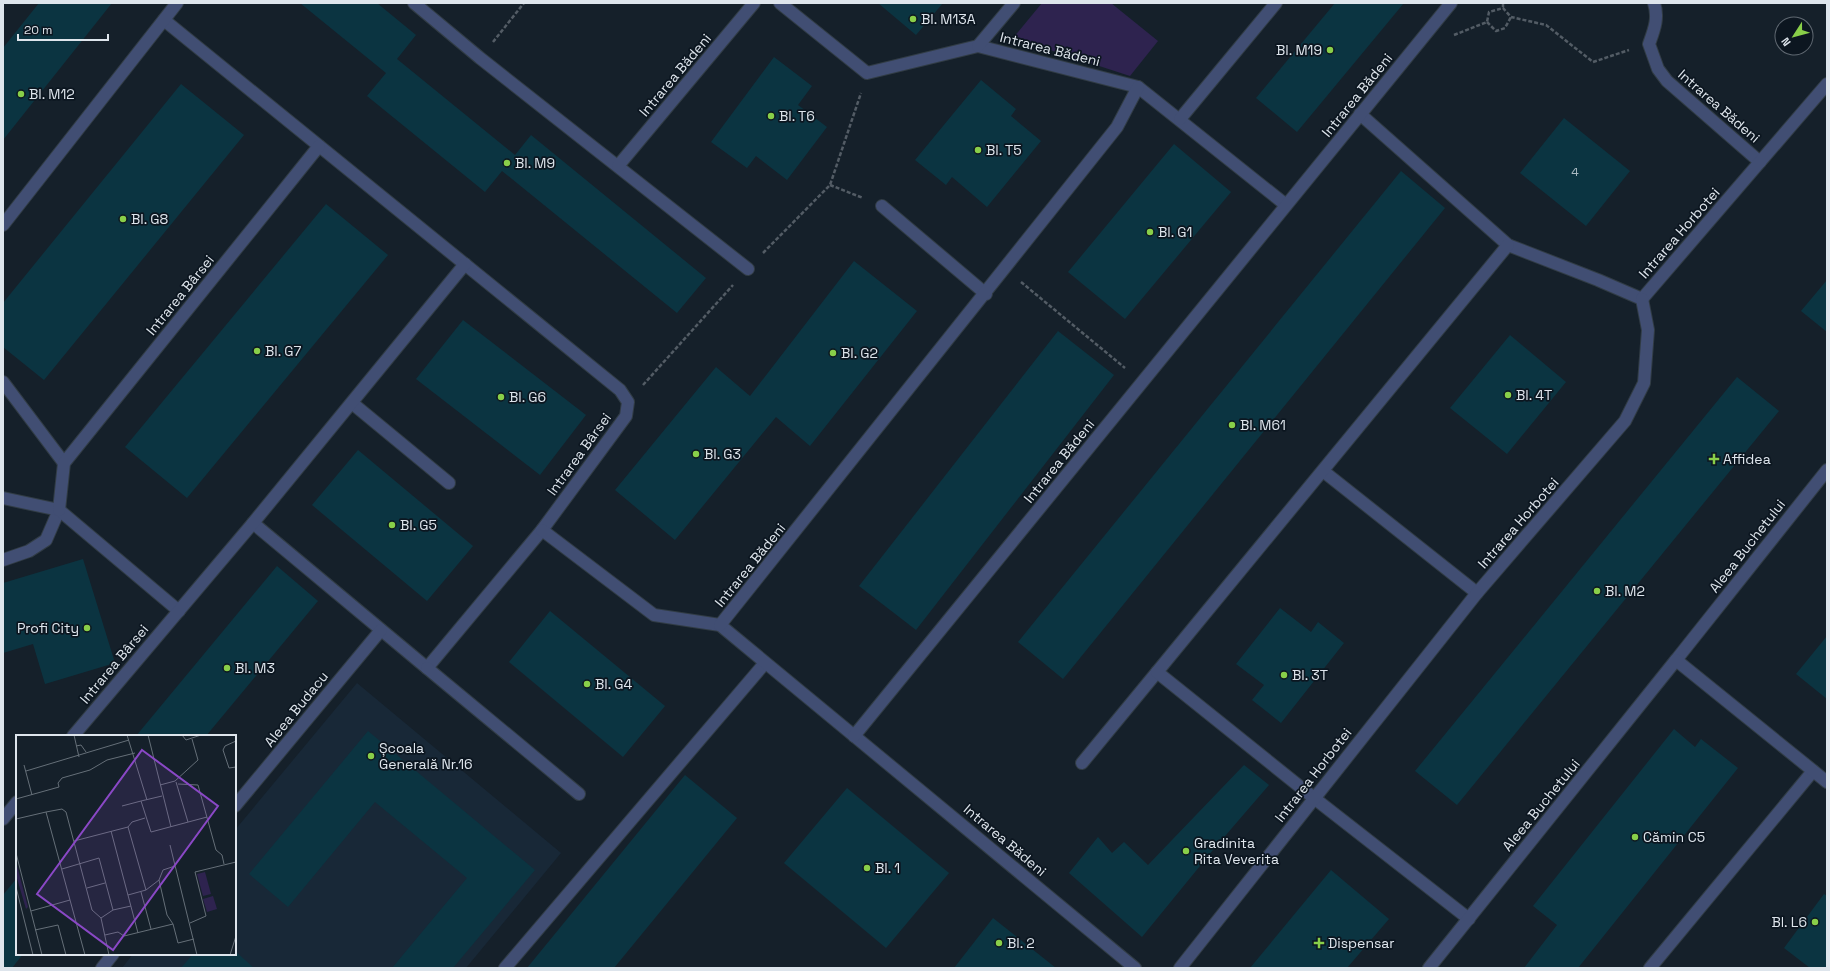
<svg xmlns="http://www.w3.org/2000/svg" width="1830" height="971" viewBox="0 0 1830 971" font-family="'Space Grotesk',sans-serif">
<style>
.built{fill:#182837}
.green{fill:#2e234f}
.building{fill:#0b3441}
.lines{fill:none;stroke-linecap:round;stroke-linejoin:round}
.lane-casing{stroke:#313c45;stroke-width:14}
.street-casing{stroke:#313c45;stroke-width:14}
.path{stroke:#535c65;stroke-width:2.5;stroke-dasharray:4 2;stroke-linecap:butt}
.lane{stroke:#414e73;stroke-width:12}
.street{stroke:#414e73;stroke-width:12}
.poi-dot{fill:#89cf49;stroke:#0c1620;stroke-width:1.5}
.labels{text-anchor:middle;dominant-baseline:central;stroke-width:3.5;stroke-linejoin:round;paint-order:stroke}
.number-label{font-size:12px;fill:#a9b9c1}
.poi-label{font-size:14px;fill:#dee5ec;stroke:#0c1620;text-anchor:start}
.street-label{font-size:14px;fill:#dee5ec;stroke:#0c1620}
.inset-road{fill:none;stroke:#656f78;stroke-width:1}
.view{fill:#8a48c6;fill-opacity:0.15;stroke:#8a48c6;stroke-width:2}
.inset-edge{fill:none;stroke:#dee5ec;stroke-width:2}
</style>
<rect width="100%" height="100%" fill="#15202a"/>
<path class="built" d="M357,683L561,853L466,968H122L133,954H235V830Z"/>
<path class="green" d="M1042,3H1111L1158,41L1130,76L1013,38Z"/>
<g class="building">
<path d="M39,3H112L3,140V48Z"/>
<path d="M300,3H377L416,35L397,59L515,155L531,135L706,278L677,313L502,171L485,192L367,96L386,73Z"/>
<path d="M878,3H943L916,35Z"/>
<path d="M1335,3H1404L1297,132L1256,98Z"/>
<path d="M774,57L812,86L798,105L827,127L787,180L756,156L747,168L711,142Z"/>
<path d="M981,80L1016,109L1011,116L1041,141L987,207L952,177L946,185L915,160Z"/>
<path d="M181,84L244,135L44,380L3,347V303Z"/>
<path d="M1564,118L1630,171L1586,226L1520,173Z"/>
<path d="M1174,144L1231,192L1125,319L1068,272Z"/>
<path d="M1401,171L1445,208L1063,679L1018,642Z"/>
<path d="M326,204L388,255L187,498L125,447Z"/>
<path d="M854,261L917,311L810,446L776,417L675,540L615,490L716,367L750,396Z"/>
<path d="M1827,280V332L1801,311Z"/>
<path d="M463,320L586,415L540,475L416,379Z"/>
<path d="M1058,331L1114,375L916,630L859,586Z"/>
<path d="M1510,335L1566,382L1507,454L1450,408Z"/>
<path d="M1737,377L1779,411L1457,805L1415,771Z"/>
<path d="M358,450L473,546L427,601L312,505Z"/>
<path d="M83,559L115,663L45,684L33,644L3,653V583Z"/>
<path d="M277,566L318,601L206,736H136Z"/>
<path d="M1280,608L1311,632L1318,622L1344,643L1281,723L1252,700L1264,685L1236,664Z"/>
<path d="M550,611L665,706L623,757L509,662Z"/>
<path d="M1827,636V699L1796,674Z"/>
<path d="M1674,729L1695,747L1701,739L1738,768L1578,968H1524L1557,925L1533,906Z"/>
<path d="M368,731L535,870L453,968H392L467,878L375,802L288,907L249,874Z"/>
<path d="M1244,765L1269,785L1213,850L1142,937L1069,873L1098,837L1112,853L1124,842L1148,865Z"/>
<path d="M685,775L737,818L614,968H527Z"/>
<path d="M847,788L949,873L886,948L784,863Z"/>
<path d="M1331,870L1389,919L1347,968H1250Z"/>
<path d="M17,878V954H23L12,968H3V895Z"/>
<path d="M1824,894L1827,896V968H1810L1784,948Z"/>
<path d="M993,918L1056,968H954Z"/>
<path d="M235,951L254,968H181L193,954H235Z"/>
</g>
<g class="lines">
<g class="lane-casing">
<g id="lane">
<path d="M414,3L480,58L748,269"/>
<path d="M882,206L986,294"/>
<path d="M352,403L449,483"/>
<path d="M3,560L29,551L46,540L59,510"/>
<path d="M505,968L765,663"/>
<path d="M1650,968L1813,771"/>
</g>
</g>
<g class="street-casing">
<g id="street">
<path d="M780,3L867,73L978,46L1138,87L1286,205"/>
<path d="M1654,3C1659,18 1654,30 1649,44L1658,69L1667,81L1760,162"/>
<path d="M164,20L620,390L628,402L626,416L542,530L427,668L253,523"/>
<path d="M978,46L1014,3"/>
<path d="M1360,114L1508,245L1598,280L1642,299"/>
<path d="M1180,119L1276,3"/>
<path d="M618,166L754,3"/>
<path d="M3,225L177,3"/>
<path d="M1642,299L1827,84"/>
<path d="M3,382L64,463"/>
<path d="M1323,471L1477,593"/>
<path d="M3,498L59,510L179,611"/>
<path d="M59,510L64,463L319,146"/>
<path d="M542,530L654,615L720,625L1135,968"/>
<path d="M720,625L1117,127L1138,87"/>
<path d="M1676,660L1827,470"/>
<path d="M427,668L579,794"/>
<path d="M73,736L253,523L465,264"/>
<path d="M854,736L1451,3"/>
<path d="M1082,763L1157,672"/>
<path d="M235,806L381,630"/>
<path d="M3,819L17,802"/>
<path d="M1469,919L1314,798L1157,672L1508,245"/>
<path d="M102,968L113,954"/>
<path d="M1180,968L1477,593L1625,421L1644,383L1648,330L1642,299"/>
<path d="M1429,968L1676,660L1827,782"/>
</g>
</g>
<g class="path">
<path d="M1503,3V8"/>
<path d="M1487,22L1496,31L1505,28L1511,17"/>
<path d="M1454,35L1487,22L1489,12L1503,8L1511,17L1546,25L1593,62L1629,50"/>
<path d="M493,42L524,3"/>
<path d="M830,185L863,198"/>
<path d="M763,253L830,185L861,93"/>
<path d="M1021,282L1125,368"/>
<path d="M643,385L733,285"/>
</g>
<use href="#lane" class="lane"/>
<use href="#street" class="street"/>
</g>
<g class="poi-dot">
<circle cx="913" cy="19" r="4"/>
<circle cx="1330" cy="50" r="4"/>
<circle cx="21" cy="94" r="4"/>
<circle cx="771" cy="116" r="4"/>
<circle cx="978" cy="150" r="4"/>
<circle cx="507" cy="163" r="4"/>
<circle cx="123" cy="219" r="4"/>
<circle cx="1150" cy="232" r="4"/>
<circle cx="257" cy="351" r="4"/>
<circle cx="833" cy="353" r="4"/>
<circle cx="1508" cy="395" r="4"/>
<circle cx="501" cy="397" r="4"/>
<circle cx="1232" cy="425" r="4"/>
<circle cx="696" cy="454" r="4"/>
<path d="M1712 453h4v4h4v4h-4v4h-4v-4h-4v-4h4z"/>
<circle cx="392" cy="525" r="4"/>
<circle cx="1597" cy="591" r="4"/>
<circle cx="87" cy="628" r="4"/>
<circle cx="227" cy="668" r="4"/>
<circle cx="1284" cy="675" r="4"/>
<circle cx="587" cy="684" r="4"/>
<circle cx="371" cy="756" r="4"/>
<circle cx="1635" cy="837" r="4"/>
<circle cx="1186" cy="851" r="4"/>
<circle cx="867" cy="868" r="4"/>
<circle cx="1815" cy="922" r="4"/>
<circle cx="999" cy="943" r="4"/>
<path d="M1317 937h4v4h4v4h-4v4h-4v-4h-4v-4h4z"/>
</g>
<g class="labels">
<g class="number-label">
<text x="1575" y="172">4</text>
</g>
<g class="poi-label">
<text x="921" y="19">Bl. M13A</text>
<text x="1322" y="50" text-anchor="end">Bl. M19</text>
<text x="29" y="94">Bl. M12</text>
<text x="779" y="116">Bl. T6</text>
<text x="986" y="150">Bl. T5</text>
<text x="515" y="163">Bl. M9</text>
<text x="131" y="219">Bl. G8</text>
<text x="1158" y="232">Bl. G1</text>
<text x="265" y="351">Bl. G7</text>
<text x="841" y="353">Bl. G2</text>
<text x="1516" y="395">Bl. 4T</text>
<text x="509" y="397">Bl. G6</text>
<text x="1240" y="425">Bl. M61</text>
<text x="704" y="454">Bl. G3</text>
<text x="1723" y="459">Affidea</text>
<text x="400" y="525">Bl. G5</text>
<text x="1605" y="591">Bl. M2</text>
<text x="79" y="628" text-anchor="end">Profi City</text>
<text x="235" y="668">Bl. M3</text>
<text x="1292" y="675">Bl. 3T</text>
<text x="595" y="684">Bl. G4</text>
<text x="379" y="748">Școala<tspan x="379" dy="16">Generală Nr.16</tspan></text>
<text x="1643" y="837">Cămin C5</text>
<text x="1194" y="843">Gradinita<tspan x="1194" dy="16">Rita Veverita</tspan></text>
<text x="875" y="868">Bl. 1</text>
<text x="1807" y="922" text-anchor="end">Bl. L6</text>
<text x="1007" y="943">Bl. 2</text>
<text x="1328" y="943">Dispensar</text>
</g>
<g class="street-label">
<text transform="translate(1050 49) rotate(14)">Intrarea Bădeni</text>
<text transform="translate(675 75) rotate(-50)">Intrarea Bădeni</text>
<text transform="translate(1357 95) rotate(-51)">Intrarea Bădeni</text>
<text transform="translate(1719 106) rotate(41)">Intrarea Bădeni</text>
<text transform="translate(1679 233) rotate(-49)">Intrarea Horbotei</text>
<text transform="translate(180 295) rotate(-51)">Intrarea Bârsei</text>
<text transform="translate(579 454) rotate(-54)">Intrarea Bârsei</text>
<text transform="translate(1059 461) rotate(-51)">Intrarea Bădeni</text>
<text transform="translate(1518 523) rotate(-49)">Intrarea Horbotei</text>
<text transform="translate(1747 546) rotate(-52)">Aleea Buchetului</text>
<text transform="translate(750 565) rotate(-51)">Intrarea Bădeni</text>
<text transform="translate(114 664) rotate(-50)">Intrarea Bârsei</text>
<text transform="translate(296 709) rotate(-51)">Aleea Budacu</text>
<text transform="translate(1313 775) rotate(-52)">Intrarea Horbotei</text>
<text transform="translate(1541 805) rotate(-51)">Aleea Buchetului</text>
<text transform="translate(1005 840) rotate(40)">Intrarea Bădeni</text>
</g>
</g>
<g transform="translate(16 735)">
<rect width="220" height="220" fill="#15202a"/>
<path d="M0,127L12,172L10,174L0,140ZM189,137L195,159L187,161L181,139ZM197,161L201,174L191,177L187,164Z" fill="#2e234f"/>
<path class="inset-road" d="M58,0L63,22M111,0L131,65M132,0L155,92M166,0L170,5L185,0M220,6L209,11L207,15L213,33L220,32M60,11L65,10L70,17M8,30L16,60M10,36L113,5M160,47L172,87M162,49L182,50L200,115L206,120L208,129M144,50L159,46L182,25L176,4M146,61L125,66L135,97L191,82M0,64L43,52L42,48L46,43L74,35L91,25L119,18M106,71L125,66M30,77L46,74L50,77L76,175L85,183L93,220M0,84L30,77L54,165L15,176M112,92L130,155M95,96L122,198M58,106L112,92L116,87L129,83M154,110L181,220M0,118L26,220M46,134L83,123L97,175M143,145L151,180L157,189M0,152L17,220M71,153L89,148M125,157L135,194M112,160L130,155L143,145L147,135L159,131M54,165L69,220M85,183L97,175L115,171M174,188L190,181L179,137L220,127M19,195L42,190L50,220M89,200L102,197L108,201L157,189L162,208L178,204M214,220L220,201"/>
<path class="view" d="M126,15L202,71L97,215L21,159Z"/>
<rect width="220" height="220" class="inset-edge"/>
</g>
<rect width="1830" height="971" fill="none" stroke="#dee5ec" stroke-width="8"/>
<g transform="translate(1794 36) rotate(234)"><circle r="19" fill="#0c1620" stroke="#606972"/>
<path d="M0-3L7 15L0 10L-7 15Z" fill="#89cf49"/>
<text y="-6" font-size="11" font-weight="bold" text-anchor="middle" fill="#dee5ec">N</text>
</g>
<path d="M18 34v6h90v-6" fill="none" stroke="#dee5ec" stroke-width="2"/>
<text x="24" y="34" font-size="12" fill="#dee5ec" stroke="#0c1620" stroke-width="3" paint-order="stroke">20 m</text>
</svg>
